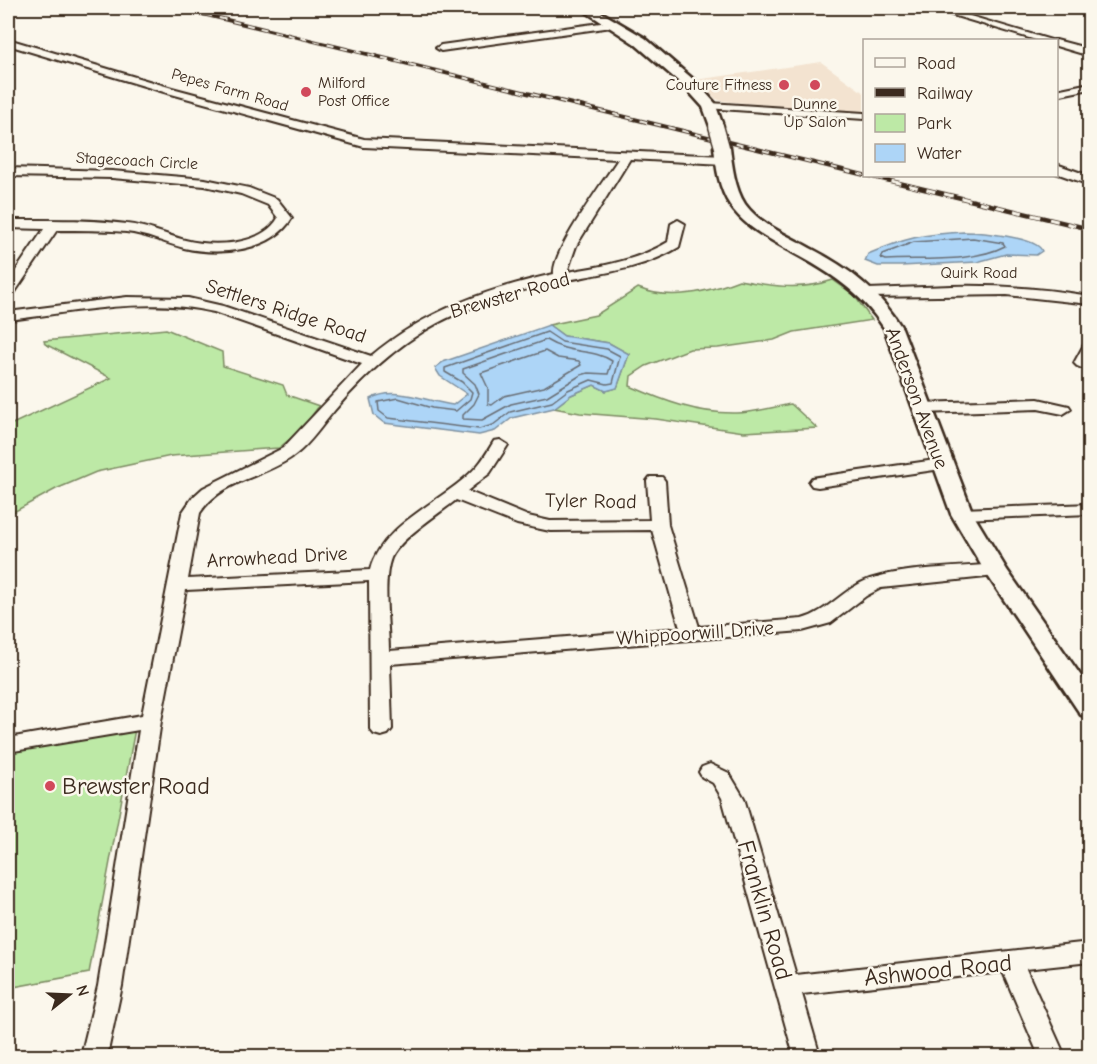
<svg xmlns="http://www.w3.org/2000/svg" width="1097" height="1064" viewBox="0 0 1097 1064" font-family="'Comic Neue',sans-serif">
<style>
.built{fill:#f3e3d0}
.green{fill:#bde9a6;stroke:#7c8a62;stroke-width:1.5}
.water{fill:#add5f7;stroke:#7f91a0;stroke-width:1.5}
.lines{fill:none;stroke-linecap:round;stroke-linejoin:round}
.shore{stroke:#696e75;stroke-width:1.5}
.minor-casing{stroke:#3b2a1e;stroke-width:4}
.major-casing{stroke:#3b2a1e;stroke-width:5}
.minor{fill:#fbf7ec;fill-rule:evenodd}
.major{fill:#fbf7ec;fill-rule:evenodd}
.rail-far1-casing{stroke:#3b2a1e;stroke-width:4}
.rail-casing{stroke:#3b2a1e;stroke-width:4.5}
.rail-far1{stroke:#fbf7ec;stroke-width:2;stroke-dasharray:7;stroke-linecap:butt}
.rail{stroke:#fbf7ec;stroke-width:3;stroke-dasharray:9;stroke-linecap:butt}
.major-bridge-casing{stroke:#3b2a1e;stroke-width:17;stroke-linecap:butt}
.major-bridge{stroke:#fbf7ec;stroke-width:14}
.poi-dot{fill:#d1495b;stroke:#fbf7ec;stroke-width:2}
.labels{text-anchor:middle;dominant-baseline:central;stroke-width:5;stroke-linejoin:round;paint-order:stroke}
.far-poi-label{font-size:16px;fill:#3b2a1e;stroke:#fbf7ec;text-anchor:start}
.far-street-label{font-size:16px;fill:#3b2a1e;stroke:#fbf7ec}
.street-label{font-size:20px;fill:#3b2a1e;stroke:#fbf7ec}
.near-poi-label{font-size:24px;fill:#3b2a1e;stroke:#fbf7ec;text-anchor:start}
.near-street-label{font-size:24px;fill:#3b2a1e;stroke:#fbf7ec}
</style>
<rect width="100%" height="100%" fill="#fbf7ec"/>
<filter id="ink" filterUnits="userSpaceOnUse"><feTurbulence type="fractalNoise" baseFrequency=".0167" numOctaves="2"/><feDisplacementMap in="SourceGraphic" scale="12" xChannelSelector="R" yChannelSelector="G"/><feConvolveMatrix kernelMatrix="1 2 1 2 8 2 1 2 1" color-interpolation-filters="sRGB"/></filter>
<g filter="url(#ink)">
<path class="built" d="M821,62L864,93V113L722,101L716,99L695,80Z"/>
<g class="green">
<path d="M739,280C771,286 801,291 833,280L854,295L872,320L794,332L774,340L718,348L690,349L646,366L631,376L630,386C664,401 698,414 736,413C754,413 773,407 791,404L817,428L744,432L656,419L580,413L554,408L571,395L594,385L606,391L617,388L629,354L609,343L564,336L549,325L596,315L638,288C669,301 708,292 739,280Z"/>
<path d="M166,329L222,352L223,366L283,385L287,395L319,406L302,429L279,448L171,456L96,472L56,489L8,515V426L111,378L45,344L44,341Z"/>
<path d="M135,729L89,973L8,988V751Z"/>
</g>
<g class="water">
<path d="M964,232C980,232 1037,237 1042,251L1036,255L1006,254L977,262L901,266H878L865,261L868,254C906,238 922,234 964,232Z"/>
<path d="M549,325L564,336L609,343L629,354L617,388L606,391L594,385L571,395L554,408L512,418L495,431L479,435L384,423L374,415L370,399C396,385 426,402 453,405L467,394L440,376L435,368L443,362Z"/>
</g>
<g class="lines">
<g class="shore">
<path d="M973,238L1003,243L1005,246C973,263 922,258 886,260L881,258L883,254L914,242Z"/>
<path d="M547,332L562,342L607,349L620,356L613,383L607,384L591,380L568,390L552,402L510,412L493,425L479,429L388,418L379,411L378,402L398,398L432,408L456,411L470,399L472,392L462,382L445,372V368Z"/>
<path d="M546,340C570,355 592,348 612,361L608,374L588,373L581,375L547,396L511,404L482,420L463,419V415L474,404L479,394L475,384L463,373V369Z"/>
<path d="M545,351L558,358L579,361L581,365L544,387L504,396L492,405L488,404V388L481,373Z"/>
</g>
<g class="minor-casing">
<g id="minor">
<path d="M929,8H943L1051,40H1036Z"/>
<path d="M615,21L620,24L619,26L441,51L436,48L441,45Z"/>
<path d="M8,39L172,88L364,139L724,156L730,160L724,164L630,159L576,246L567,272C603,266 636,261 668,242L671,224L678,220L685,224L679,247C643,269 603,273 562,281C525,288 488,300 454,315C407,336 367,372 334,411C322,425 311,443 295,455C265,478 222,479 200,513L188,579L370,570C382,522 448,500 478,465C484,458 489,449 494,441L500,440L508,445L490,473L467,491L528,516L550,521L650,520L647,481L650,477H662L665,481L668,525L699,627L802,619C828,612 844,588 870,579C908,567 957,568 996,564L1003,566L1005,570L1003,574L996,576L881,588L866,596L831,623L802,631L390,664L392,729L388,734L381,736L374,734L370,729L369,581L186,590L161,721L122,986L107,1056H81L98,986L139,730L8,752V738L142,715L182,513L193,497L203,488L283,448L362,364L214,312C146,296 76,312 8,320V312L127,297L188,298L223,306L371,356C424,311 487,289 554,274C551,252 604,181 618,159L364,147L164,92L8,45ZM456,500L517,524L550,531L652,530L680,628L389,651C389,626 382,581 391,558C400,538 439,514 456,500Z"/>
<path d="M1053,40H1056L1090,49V56L1056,46V40Z"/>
<path d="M1090,83V89L1056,96V90Z"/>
<path d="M710,103L864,113V119L706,108L704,106Z"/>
<path d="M1056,164L1090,176V185L1056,173Z"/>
<path d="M8,168L112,171L205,179L249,188L277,199L292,218C272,252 219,256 184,248C165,243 146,234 126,232C103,230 80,230 57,230L13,295L8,296V282L44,229L8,228V220C47,220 89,219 127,224C147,226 166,235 185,240C213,247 262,246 278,218L268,205L241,194L205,186L112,178L8,176Z"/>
<path d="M952,286C998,285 1044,288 1090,296V304L1007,295L868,297L861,293L868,289Z"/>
<path d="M1090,342V363L1082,368L1077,366L1074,363L1085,343Z"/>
<path d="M1038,399L1069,406L1071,409L1063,414L1038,409L922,413L914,408L922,403Z"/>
<path d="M942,459L948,460L950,464L948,468L818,487L812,486L809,482L812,478L818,477Z"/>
<path d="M1090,504V514L962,519L956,518L953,514L956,510L962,509Z"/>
<path d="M710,764L729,773L744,798L796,975L1090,942V962L1026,969L1065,1056H1039L1003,972L802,994L820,1056H794L722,798L713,783L702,777L699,772L702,767Z"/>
</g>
</g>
<g class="major-casing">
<g id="major">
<path d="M580,8H594L645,38L694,80L715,103L723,126L721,129H711L703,107L684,86L635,44Z"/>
<path d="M722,142L730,147C732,165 735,189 745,204C760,225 789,236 810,248C849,268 879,291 902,328L973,514L1007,570L1090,689V718L1081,715L984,570L951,514L884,328C861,292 829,272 792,252C770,239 744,227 730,205C719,189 716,166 714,147Z"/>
</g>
</g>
<use href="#minor" class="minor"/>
<use href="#major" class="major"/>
<g class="rail-far1-casing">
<g id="rail-far1">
<path d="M178,8L864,175"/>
<path d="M869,176L881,179"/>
</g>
</g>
<g class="rail-casing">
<path id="rail" d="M874,177L1090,229"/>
</g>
<use href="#rail-far1" class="rail-far1"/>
<use href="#rail" class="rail"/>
<g class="major-bridge-casing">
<path id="major-bridge" d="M716,126L722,147"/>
</g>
<use href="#major-bridge" class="major-bridge"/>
</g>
</g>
<g class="poi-dot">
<circle cx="784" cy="85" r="6"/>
<circle cx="815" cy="85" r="6"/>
<circle cx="306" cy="92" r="6"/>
<circle cx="50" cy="786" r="6"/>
</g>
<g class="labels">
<g class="far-poi-label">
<text x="318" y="83">Milford<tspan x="318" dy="18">Post Office</tspan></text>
<text x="772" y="85" text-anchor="end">Couture Fitness</text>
<text x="815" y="104" text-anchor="middle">Dunne<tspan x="815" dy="18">Up Salon</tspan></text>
</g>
<g class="far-street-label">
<text transform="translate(230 90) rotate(16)">Pepes Farm Road</text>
<text transform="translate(137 161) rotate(3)">Stagecoach Circle</text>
<text x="979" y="273">Quirk Road</text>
</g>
<g class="street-label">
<text transform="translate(510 295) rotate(-16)">Brewster Road</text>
<text transform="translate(286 311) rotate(18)">Settlers Ridge Road</text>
<text transform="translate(917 398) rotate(70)">Anderson Avenue</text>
<text transform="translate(591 501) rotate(1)">Tyler Road</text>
<text transform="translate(277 557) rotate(-3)">Arrowhead Drive</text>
<text transform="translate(695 633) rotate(-4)">Whippoorwill Drive</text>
</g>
<g class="near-poi-label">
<text x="62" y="786">Brewster Road</text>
</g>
<g class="near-street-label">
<text transform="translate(765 910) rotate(74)">Franklin Road</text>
<text transform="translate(938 970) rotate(-6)">Ashwood Road</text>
</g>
</g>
<rect width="1097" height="1064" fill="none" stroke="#fbf7ec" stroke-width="30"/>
<rect x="15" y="15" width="1067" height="1034" fill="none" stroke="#3b2a1e" stroke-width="2" filter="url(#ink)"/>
<rect x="863" y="39" width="195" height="138" fill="#fbf7ec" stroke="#aea59a" stroke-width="1.5"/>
<rect x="875" y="58" width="30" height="9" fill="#fbf7ec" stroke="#aea59a" stroke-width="1.5"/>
<text x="917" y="69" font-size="18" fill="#3b2a1e">Road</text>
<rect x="875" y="88" width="30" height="9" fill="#3b2a1e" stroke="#aea59a" stroke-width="1.5"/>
<text x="917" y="99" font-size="18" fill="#3b2a1e">Railway</text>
<rect x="875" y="114" width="30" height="18" fill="#bde9a6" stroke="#aea59a" stroke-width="1.5"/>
<text x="917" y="129" font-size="18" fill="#3b2a1e">Park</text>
<rect x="875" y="144" width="30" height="18" fill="#add5f7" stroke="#aea59a" stroke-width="1.5"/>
<text x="917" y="159" font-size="18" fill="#3b2a1e">Water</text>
<g transform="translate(69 995) rotate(72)" stroke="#fbf7ec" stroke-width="4.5" paint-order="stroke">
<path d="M0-4.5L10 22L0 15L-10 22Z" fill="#3b2a1e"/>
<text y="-9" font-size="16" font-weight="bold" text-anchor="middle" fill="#3b2a1e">N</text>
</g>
</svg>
